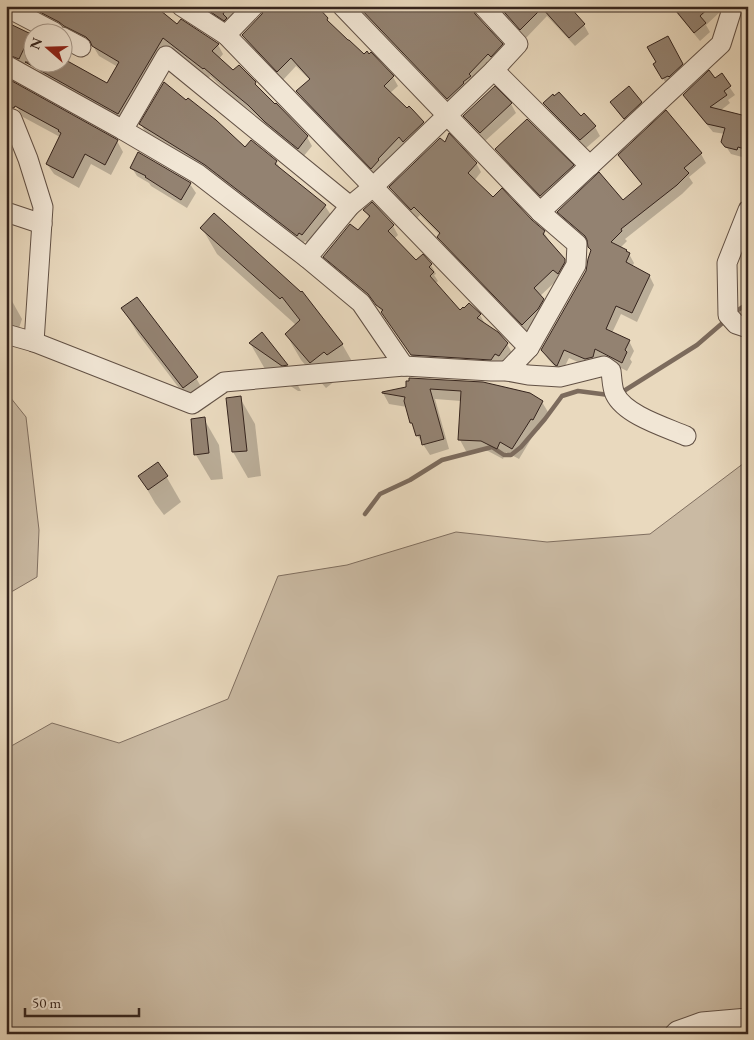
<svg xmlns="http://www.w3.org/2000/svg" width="754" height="1040" viewBox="0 0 754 1040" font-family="'EB Garamond',serif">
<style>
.green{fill:#cabaa3;stroke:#806f60}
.shadow{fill:#0003}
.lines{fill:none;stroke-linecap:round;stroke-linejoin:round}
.stream{stroke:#7c6b5d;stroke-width:4.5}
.building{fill:#938271;stroke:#35241d}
.minor-casing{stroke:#625145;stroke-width:21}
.minor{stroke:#f1e6d5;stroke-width:19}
</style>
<rect width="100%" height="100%" fill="#e9d9be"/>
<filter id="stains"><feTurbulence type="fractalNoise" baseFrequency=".004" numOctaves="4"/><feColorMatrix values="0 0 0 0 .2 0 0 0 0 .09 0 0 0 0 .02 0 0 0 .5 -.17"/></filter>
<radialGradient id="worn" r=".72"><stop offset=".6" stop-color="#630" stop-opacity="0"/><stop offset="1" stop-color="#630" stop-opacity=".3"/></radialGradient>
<g class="green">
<path d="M6,392L26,417L39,530L37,577L6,595Z"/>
<path d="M748,460V1034H6V749L52,723L119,743L228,699L278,576L347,565L456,532L547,542L650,534Z"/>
</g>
<g class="shadow">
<path d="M195,6H252L230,29Z"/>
<path d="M357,6H481L477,13V17L502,45L507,54L453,107Z"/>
<path d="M496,6H567L584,25L589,34L575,46L547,16L526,38Z"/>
<path d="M671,6H723L719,11L720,12L706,25L710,32L700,41Z"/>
<path d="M40,11L182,29L218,45L223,54L219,59L233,72L255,83L259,90L307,137L312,146L303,157L272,131L255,114L232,97L210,76L209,78L168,46L124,123L44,79L38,69L108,84L118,67L99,56L93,46L70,35L45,21Z"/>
<path d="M261,17L327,19L330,25L364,56H369L371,54L393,77L398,86L390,93L408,110L422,121L428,131L377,177L303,100L298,92L310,80L296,66L283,80L248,44L243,35Z"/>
<path d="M6,32L30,35L32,39V49L24,67L6,60Z"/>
<path d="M667,38L687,74L668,87L655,64L657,63Z"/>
<path d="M721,75L735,95L728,100L730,103L720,111L748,120V156L742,155V157L731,154L723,142L725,134L713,132L689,103L685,95L715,80Z"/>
<path d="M612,102H641L646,111L630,127L617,111Z"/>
<path d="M545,103L595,127L600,136L586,148L550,112Z"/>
<path d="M511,104L516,113L485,141L470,125L465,116Z"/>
<path d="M17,107L117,141L123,152L111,175L91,164L79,188L54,174L47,164L60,137L23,117Z"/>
<path d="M141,124L245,149L251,141L276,162L282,171L325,206L331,215L308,243L305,241L303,244L146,134Z"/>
<path d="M497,150L573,166L577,175L546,204L502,158Z"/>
<path d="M701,154L706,163L689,177L693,183L682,194L625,239L627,241L620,248L626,251L629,254L634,263L632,267L649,275L654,285L637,322L621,314L612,333L629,341L634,351L630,359L632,362L627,371L599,357L597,366L591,368L569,358L561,374L548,359L542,350L587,271L592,252L589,243L564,221L558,212L622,201L642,185L625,164L620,155Z"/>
<path d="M476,163L481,172L474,181L493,199L531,221L544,232L549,241L548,242L564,260L569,269L540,296L548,308L528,332L444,246L439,237L440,235L420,215L417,218L396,196L391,187Z"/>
<path d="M132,168L190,184L196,193L187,208L151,186L149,183L137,176Z"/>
<path d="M372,204L393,226L398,235L394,239L416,262L431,265L436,274L434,275L438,281L435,284L459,312L480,315L485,324L507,344L512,353L504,364L415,361L402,340L375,303L329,266L324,257L358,232L369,218L365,210Z"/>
<path d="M202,228L342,344L357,370L340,377L326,388L301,360L286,334L296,325L217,254Z"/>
<path d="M6,294H8L22,319L18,331L6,328Z"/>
<path d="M123,309L196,378L211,404L198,413L138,334Z"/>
<path d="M261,334L287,366L301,391H298L265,369L250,343Z"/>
<path d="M408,382L542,402L548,412L539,430L537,429L519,459L506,452L503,459L488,451H466L460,440L461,401L435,399L449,449L430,455L417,435L412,423L407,407L389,404L383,393L407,388Z"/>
<path d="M240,398L255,424L261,476L248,478L233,452Z"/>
<path d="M204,419L219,445L223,479L211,480L196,455Z"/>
<path d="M166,476L181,502L164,515L155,503L140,477Z"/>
</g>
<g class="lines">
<g class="stream">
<path d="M734,313L748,303"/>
<path d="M619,394L697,345L726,320"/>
<path d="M365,514L380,494L410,480L442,460L492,447L504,455H511L521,447L545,419L562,396L578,391L609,395"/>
</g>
</g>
<g class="building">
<path d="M41,6H155L177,24L181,19L219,44L212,51L233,70L239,65L256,82L255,84L275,104L276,103L308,136L298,149L265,122L248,105L226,87L204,68L203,69L163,38L150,60L118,114L25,62H62V58L107,83L119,62L92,46L90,41L86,37L64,26L59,22L38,11Z"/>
<path d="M202,6H228L223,14L227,18L224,21Z"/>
<path d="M265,6H317L328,18L327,20L348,40H349L364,54L367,51L369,54L371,52L394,76L384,86L407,108L409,106L412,109L424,122L403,142L399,137L378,159L379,160L371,169L296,91L310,79L291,58L277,72L242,35L262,14Z"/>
<path d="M358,6H472L475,14L503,44L491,57L488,54L469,74L471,76L463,82L464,83L447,99Z"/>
<path d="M499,6H569L585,24L569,38L542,8L520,30Z"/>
<path d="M672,6H711L700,16L706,23L694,33Z"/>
<path d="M6,22L31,34L19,59L6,54Z"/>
<path d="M668,36L683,64L669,77L668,76L662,79L653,64L656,62L647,47Z"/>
<path d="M709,70L715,78L722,73L731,86L724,91L727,95L710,107L742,115L748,123V150L738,147L737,150L725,147L721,142L725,128L707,124L683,95Z"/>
<path d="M12,81L118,140L105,165L85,154L73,178L46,164L61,133L58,131L59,130L15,106L14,108L6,106V93Z"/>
<path d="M164,82L186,100L188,98L216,120L245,147L251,140L277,161L275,164L326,205L302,235L299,233L297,236L205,165L139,124Z"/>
<path d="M495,86L512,103L480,133L463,116Z"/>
<path d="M629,86L642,102L624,119L610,102Z"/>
<path d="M559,92L581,116L584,113L596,126L580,140L543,103L553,94L554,96Z"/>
<path d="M666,110L702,153L684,168L689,173L677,185L621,229L622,231L611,242L627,250L626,251L630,253L626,262L650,275L632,313L616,306L606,329L630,340L625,350L627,352L622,363L595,349L593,357L585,359L564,350L557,366L555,365L541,350L586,271L588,259L591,250L588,247L587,240L585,236L557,212L599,172L623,200L642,184L618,155Z"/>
<path d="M527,119L574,165L540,196L495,149Z"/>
<path d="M449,133L477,163L468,173L493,197L502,188L532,220L545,231L543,234L565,259V262L558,274L553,270L534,288L544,299L538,309L522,325L437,237L440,233L414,207L411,210L389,187L440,138L445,142Z"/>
<path d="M138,152L191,183L181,200L145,177L146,176L130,168Z"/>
<path d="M372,202L394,225L388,231L416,260L423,254L432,264L429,267L434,272L430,276L460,310L463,307L464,308L469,303L481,314L477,318L498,332L508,343L499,356L495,354L491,360L411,355L381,312L383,310L376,305L368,294L323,257L350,224L358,230L370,216L363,210Z"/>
<path d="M214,213L301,292L302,291L343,344L327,355L324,352L310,363L285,334L300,320L282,297L280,299L200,228Z"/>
<path d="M137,297L198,377L183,388L121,308Z"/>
<path d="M262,332L288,365L282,366L249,343Z"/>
<path d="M409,378L483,382L530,393L543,401L533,420L531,419L512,449L500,442L497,449L481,441L458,440L461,391L430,389L444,439L422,445L420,435L416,436L412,423H410L404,401L405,397L382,393V392L406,387V381H409Z"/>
<path d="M241,396L247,451L232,452L226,398Z"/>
<path d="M205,417L209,453L194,455L191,419Z"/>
<path d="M158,462L168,476L148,490L138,476Z"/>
</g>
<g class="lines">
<g class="minor-casing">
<g id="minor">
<path d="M181,6L226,35"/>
<path d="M254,6L226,35L529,348"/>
<path d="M342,6L540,212L577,244L576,265L529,348L507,371"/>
<path d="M10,9L54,32"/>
<path d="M62,37L81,47"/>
<path d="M6,65L123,130L198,174L307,258L361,303L404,366"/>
<path d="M494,70L590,166"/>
<path d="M6,117L12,119L28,159L43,207L34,342"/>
<path d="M123,130L166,56L350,206"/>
<path d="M748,210L727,263L728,315L736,324L748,328"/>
<path d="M6,212L42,224"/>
<path d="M540,212L721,44L733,6"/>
<path d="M307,258L350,206L373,187L494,70L518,44L483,6"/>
<path d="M6,334L34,342L192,404L224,382L404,366L491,371H507L528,375L560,377L604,366L611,371C612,378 612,388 615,394C625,415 665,427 686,436"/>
<path d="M674,1034L677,1031L702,1022L748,1018"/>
</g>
</g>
<use href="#minor" class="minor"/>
</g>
<rect width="754" height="1040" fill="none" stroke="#e9d9be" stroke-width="25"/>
<rect x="8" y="8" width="739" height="1025" fill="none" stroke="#35241d" stroke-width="2.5"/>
<rect x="12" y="12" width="729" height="1015" fill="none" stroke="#35241d"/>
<g transform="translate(48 48) rotate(290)"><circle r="24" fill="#f1e6d5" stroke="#a6988b"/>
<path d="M0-4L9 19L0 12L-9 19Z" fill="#8f2418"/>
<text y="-8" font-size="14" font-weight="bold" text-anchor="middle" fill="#35241d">N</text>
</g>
<path d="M25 1008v8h114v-8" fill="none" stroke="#35241d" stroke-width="2.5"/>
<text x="32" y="1008" font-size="15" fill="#35241d" stroke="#f1e6d5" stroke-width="4" paint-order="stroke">50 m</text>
<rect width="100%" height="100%" filter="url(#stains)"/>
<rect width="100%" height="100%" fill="url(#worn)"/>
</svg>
